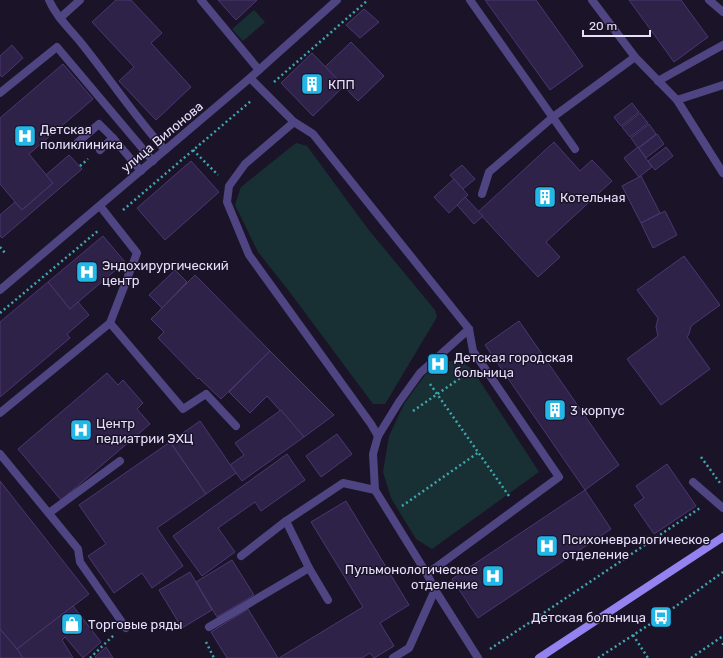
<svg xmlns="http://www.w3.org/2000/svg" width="723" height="658" viewBox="0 0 723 658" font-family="Rubik,sans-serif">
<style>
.green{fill:#183033}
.building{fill:#2f2248;stroke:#4b3771}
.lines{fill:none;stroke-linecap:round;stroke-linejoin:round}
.path{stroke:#3fa7b0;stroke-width:2.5;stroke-dasharray:2 3;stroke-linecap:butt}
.lane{stroke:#504583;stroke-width:8}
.street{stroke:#504583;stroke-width:8}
.secondary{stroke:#9482f1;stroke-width:8}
.labels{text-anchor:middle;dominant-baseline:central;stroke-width:3;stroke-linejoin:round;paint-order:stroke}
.poi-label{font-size:13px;fill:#e7e0fb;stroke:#1b1429;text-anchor:start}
.street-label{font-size:13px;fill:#e7e0fb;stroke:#1b1429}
</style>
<rect width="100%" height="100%" fill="#1b1429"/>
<g class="green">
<path d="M254,10L265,22L243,41L232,29Z"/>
<path d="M296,143L307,146L368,229L435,310L437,317L385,404H373L289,291L258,252L235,205L241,187Z"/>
<path d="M459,360L472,369L539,472L432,549L416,539L391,498L383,472L389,436L404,404L425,375L442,362Z"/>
</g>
<g class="building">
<path d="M116,0H131L162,33L151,43L191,87L156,120L119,81L134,67L92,22Z"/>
<path d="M218,0H257L236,20Z"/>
<path d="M485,0H536L583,66L550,90Z"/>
<path d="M629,0H681L708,37L674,62Z"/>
<path d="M364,9L379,22L360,38L346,25Z"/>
<path d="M351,42L384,76L358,101L325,67Z"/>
<path d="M12,45L23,58L2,77L0,75V56Z"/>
<path d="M312,53L344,86L313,116L281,83Z"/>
<path d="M63,64L93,99L29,154L53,183L22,210L0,184V118Z"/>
<path d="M632,103L639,112L621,126L614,117Z"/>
<path d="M640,113L648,123L630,137L622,127Z"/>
<path d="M649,124L656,134L638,148L631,138Z"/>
<path d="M657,134L664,144L646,158L639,148Z"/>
<path d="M554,142L580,171L592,160L612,181L546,242L560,257L538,277L478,212Z"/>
<path d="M638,147L652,167L639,177L624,158Z"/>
<path d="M666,147L673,156L655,170L648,161Z"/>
<path d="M69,155L82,169L2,238L0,236V215L15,202L22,210L53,183L46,175Z"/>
<path d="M191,161L219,192L165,240L137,208Z"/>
<path d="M462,165L475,179L463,189L450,175Z"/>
<path d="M641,176L660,213L641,223L622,186Z"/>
<path d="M454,179L468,195L449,213L434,197Z"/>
<path d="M465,197L483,216L474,224L457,205Z"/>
<path d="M665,211L677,235L653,248L641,223Z"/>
<path d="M103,236L125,262L70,309L48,282Z"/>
<path d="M684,256L720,305L691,326L689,334L687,337L710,369L661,405L627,359L658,336L656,327L658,318L637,290Z"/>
<path d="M175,270L187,282L162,308L149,295Z"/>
<path d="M195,275L270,351L221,399L199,378L198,379L158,338L164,332L151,319Z"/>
<path d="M48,282L70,309L78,302L89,315L67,334L70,338L0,397V322Z"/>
<path d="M519,321L619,465L585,490L485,345Z"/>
<path d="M270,351L334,415L304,437L267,396L250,413L229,392Z"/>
<path d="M107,373L118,385L123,380L143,403L137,409L150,424L61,500L18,449Z"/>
<path d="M281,410L304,437L242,481L230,465L244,455L235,443Z"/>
<path d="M200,421L236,473L206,494L170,442Z"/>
<path d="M337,434L352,454L321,477L306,456Z"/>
<path d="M170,442L206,494L157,528L183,566L152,588L142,573L114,593L88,556L106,544L79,505Z"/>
<path d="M287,454L305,480L261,511L255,502L218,528L235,552L202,576L173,536Z"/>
<path d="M667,464L696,506L654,534L634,505L644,498L636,486Z"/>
<path d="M0,481L89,594L17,649L0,629Z"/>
<path d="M585,490L611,529L478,618L452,579Z"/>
<path d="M346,501L409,605L380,623L394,646L374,658L370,653L362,658H279L363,607L311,522Z"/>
<path d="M232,560L254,595L217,617L196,582Z"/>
<path d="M190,572L212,610L182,628L159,590Z"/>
<path d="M73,606L101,642L83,658L65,637L62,640L73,658H23L17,649Z"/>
<path d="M248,609L278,658H227L211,632Z"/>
<path d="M0,629L17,649L23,658H0Z"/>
<path d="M106,647L113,658H96L95,657Z"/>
</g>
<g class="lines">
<g class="path">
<path d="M274,82L368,0"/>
<path d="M193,150L218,175"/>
<path d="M80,166L88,159"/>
<path d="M123,210L252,100"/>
<path d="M0,247L5,253"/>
<path d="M0,313L99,230"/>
<path d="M430,384L509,496"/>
<path d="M413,411L469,372"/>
<path d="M701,457L720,483"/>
<path d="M402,506L479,452"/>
<path d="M633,635L648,658"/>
<path d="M206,642L214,658"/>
<path d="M723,643V646"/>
<path d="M490,649L700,508"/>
<path d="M90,658L114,635"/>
<path d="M598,658L661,617L723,572"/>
<path d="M691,658L723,636"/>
</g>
<g class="lane">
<path d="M49,0C56,17 71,30 82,44C110,79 135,117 165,150"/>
<path d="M201,0L259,70"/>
<path d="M470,0L575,149"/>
<path d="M592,0L635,57L677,100L723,173"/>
<path d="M709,0L723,12"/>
<path d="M60,18L80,0"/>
<path d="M250,78L294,122L313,134L469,329L473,351L559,477L427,574L435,590L478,658"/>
<path d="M658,81L723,45"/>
<path d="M0,93L57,47L153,161"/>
<path d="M677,100L723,85"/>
<path d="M294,122L245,164L229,186L227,202L249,255L371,424L378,436"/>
<path d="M78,142L99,124L113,138"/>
<path d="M100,150L113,138L141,171"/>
<path d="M482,194L489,172L553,117L635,57"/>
<path d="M100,206L137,253L110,323"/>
<path d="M0,413L110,323L183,409L206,394L236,426"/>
<path d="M0,454L78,549L80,562L126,628"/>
<path d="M693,482L723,508"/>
<path d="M375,490L373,454L378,436L399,402L420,373L469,329"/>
<path d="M49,513L120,461"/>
<path d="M241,556L286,521"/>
<path d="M328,600L309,568L286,521L343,483L375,490L427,574"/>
<path d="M209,627L309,568"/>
<path d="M393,658L409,648L435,590"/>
</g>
<path class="street" d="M0,290L250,78L337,0"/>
<path class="secondary" d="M539,658L723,537"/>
</g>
<defs>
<g id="building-square" transform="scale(1.15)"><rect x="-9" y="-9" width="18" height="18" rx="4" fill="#22b7e6" stroke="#1b1429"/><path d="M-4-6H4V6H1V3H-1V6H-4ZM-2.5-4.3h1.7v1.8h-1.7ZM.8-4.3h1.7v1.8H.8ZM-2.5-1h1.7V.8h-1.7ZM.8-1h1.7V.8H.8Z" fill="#fff"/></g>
<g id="hospital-square" transform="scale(1.15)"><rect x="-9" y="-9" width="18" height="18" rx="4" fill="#22b7e6" stroke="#1b1429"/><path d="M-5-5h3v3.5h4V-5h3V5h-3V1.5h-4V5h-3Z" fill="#fff"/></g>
<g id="bus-square" transform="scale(1.15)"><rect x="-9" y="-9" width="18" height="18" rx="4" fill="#22b7e6" stroke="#1b1429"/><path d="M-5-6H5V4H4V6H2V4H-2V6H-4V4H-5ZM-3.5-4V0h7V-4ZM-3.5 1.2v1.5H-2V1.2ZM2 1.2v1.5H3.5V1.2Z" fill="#fff"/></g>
<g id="shop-square" transform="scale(1.15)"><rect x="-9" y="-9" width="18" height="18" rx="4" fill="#22b7e6" stroke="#1b1429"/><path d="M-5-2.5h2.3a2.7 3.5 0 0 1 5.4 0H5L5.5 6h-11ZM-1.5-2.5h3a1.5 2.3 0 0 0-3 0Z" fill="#fff"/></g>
</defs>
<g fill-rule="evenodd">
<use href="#building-square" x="312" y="84"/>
<use href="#hospital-square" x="25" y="136"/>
<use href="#building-square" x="545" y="197"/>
<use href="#hospital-square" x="87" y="272"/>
<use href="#hospital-square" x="438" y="364"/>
<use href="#building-square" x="555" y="410"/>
<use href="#hospital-square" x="81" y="430"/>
<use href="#hospital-square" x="547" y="546"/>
<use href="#hospital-square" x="493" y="576"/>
<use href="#bus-square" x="661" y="617"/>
<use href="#shop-square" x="72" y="624"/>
</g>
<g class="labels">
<g class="poi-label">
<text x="328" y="84">КПП</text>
<text x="40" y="129">Детская<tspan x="40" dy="15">поликлиника</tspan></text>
<text x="560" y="197">Котельная</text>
<text x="102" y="265">Эндохирургический<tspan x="102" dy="15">центр</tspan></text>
<text x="454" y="357">Детская городская<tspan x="454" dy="15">больница</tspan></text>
<text x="570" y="410">3 корпус</text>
<text x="96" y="423">Центр<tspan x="96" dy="15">педиатрии ЭХЦ</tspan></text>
<text x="562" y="539">Психоневралогическое<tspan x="562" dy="15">отделение</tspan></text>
<text x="478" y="569" text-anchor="end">Пульмонологическое<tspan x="478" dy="15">отделение</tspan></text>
<text x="646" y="617" text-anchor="end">Детская больница</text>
<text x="88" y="624">Торговые ряды</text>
</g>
<g class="street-label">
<text transform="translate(162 137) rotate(-40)">улица Вилонова</text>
</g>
</g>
<path d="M583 30v6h67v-6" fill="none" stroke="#e7e0fb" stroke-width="2"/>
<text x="589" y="30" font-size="12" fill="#e7e0fb" stroke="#1b1429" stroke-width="3" paint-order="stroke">20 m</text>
</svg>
